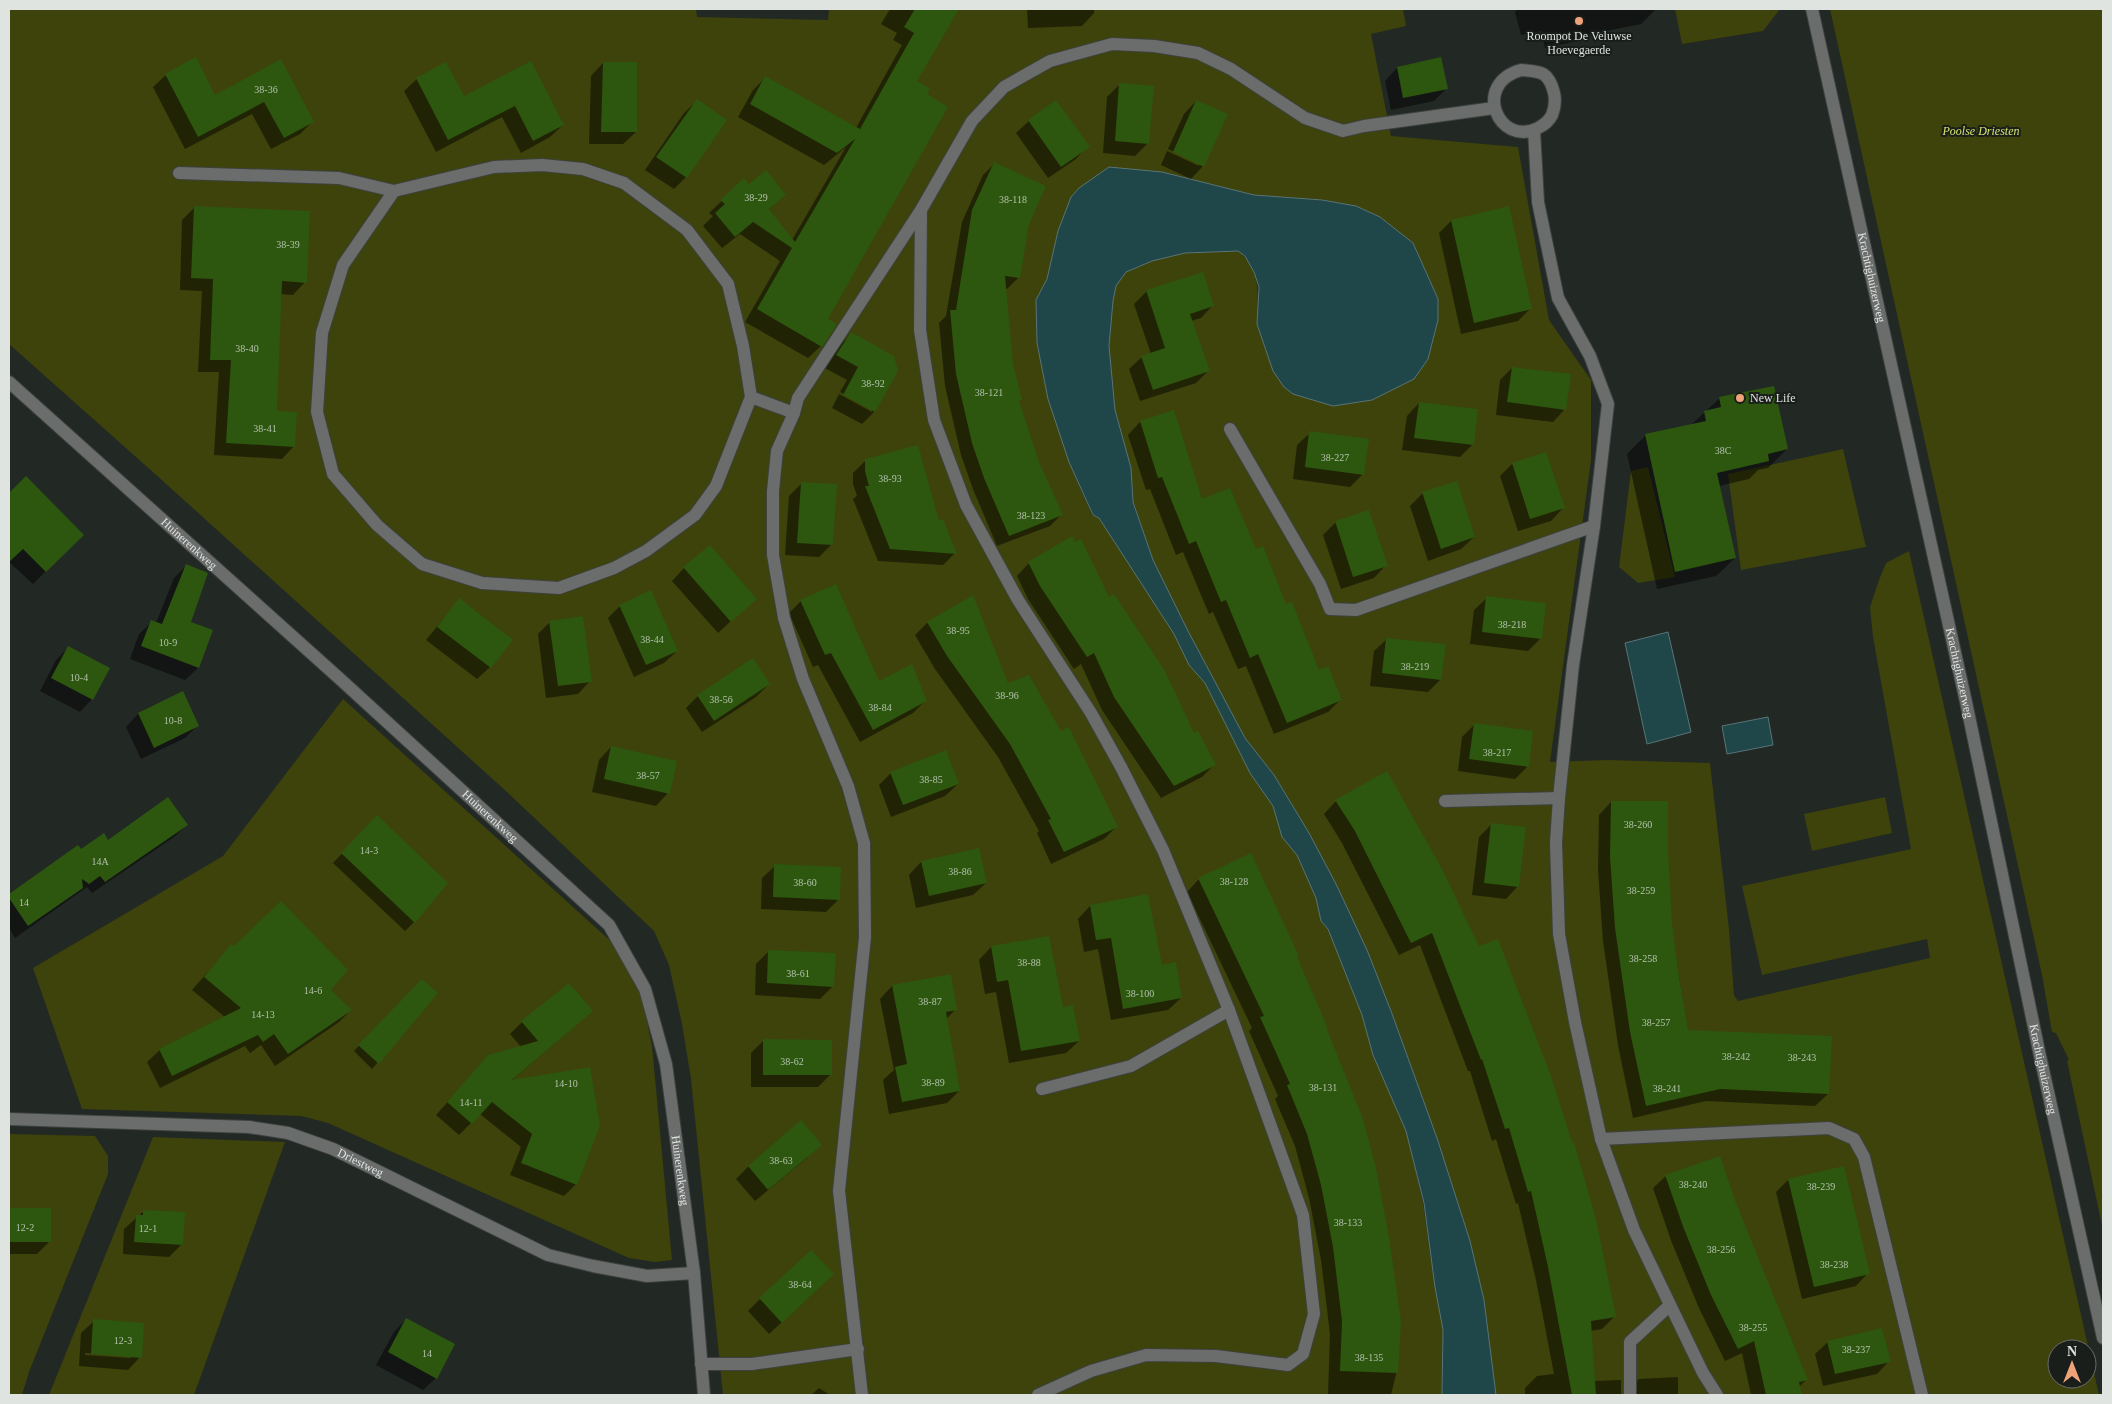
<svg xmlns="http://www.w3.org/2000/svg" width="2112" height="1404" viewBox="0 0 2112 1404" font-family="'Times New Roman',serif">
<style>
.green{fill:#3e420b;fill-rule:evenodd}
.water{fill:#1f4649;stroke:#597577}
.shadow{fill:#0007;fill-rule:evenodd}
.building{fill:#2d570f}
.lines{fill:none;stroke-linecap:round;stroke-linejoin:round}
.minor-casing{stroke:#3d423e;stroke-width:14}
.minor{stroke:#6a6d6c;stroke-width:12}
.poi-dot{fill:#f0a279;stroke:#191e1b;stroke-width:2}
.labels{text-anchor:middle;dominant-baseline:central;stroke-width:4;stroke-linejoin:round;paint-order:stroke}
.number-label{font-size:10px;fill:#b3c1ac}
.poi-label{font-size:12px;fill:#e0e4e1;stroke:#191e1b}
.park-label{font-size:12px;font-style:italic;fill:#d8e470;stroke:#191e1b}
.street-label{font-size:12px;fill:#e0e4e1;stroke:#191e1b}
</style>
<rect width="100%" height="100%" fill="#222824"/>
<g class="green">
<path d="M9,9H696L697,17L828,20L829,9H1403L1406,26L1371,34L1391,136L1518,147L1549,320L1591,380V460L1550,762L1608,760L1710,763L1729,929L1734,995L1738,1001L1930,958L1927,939L1762,975L1742,886L1911,849L1873,637L1870,607L1879,580L1886,563L1909,551L2099,1395H1496L1484,1300L1470,1241L1438,1141L1391,1011L1367,950L1292,804L1274,775L1245,738L1188,631L1153,560L1133,501L1131,468L1115,410L1109,346L1113,301L1116,286L1126,272L1152,261L1185,253L1238,251C1262,269 1258,297 1257,324L1333,406L1372,400L1414,379L1428,359L1438,320V299L1413,243L1380,217L1356,206L1322,200L1254,195L1162,172L1079,188L1071,197L1058,231L1047,279L1036,300L1037,343L1048,399L1069,462L1092,515L1099,518L1174,634L1189,665L1205,683L1250,773L1273,806L1282,837L1297,855L1316,898L1321,921L1328,929L1362,1015L1373,1055L1406,1131L1414,1163L1423,1203L1435,1287L1443,1330L1442,1395H723L691,1079L682,1024L669,965L654,931L507,792L154,473L9,344ZM2057,1349H2087V1379H2057Z"/>
<path d="M1675,9H1780L1763,31L1682,44Z"/>
<path d="M1830,9H2103V1230L2067,1061L2069,1060L2056,1033L2052,1032L2042,975Z"/>
<path d="M1843,449L1866,547L1741,570L1728,474Z"/>
<path d="M1648,467L1675,577L1638,583L1619,567L1631,471Z"/>
<path d="M343,699L625,954L642,996L652,1046L672,1260L655,1262L629,1258L328,1123L301,1116L82,1109L33,968L223,856Z"/>
<path d="M1885,797L1892,833L1812,851L1804,814Z"/>
<path d="M9,1134L95,1136L108,1156V1174L29,1372L22,1395H9Z"/>
<path d="M153,1137L285,1142L194,1395H49Z"/>
</g>
<g class="water">
<path d="M1109,167L1162,172L1254,195L1322,200L1356,206L1380,217L1413,243L1438,299V320L1428,359L1414,379L1372,400L1333,406L1293,394L1284,387L1273,371L1257,324L1259,287L1254,272L1245,256L1238,251L1185,253L1152,261L1126,272L1116,286L1113,301L1109,346L1115,410L1131,468L1133,502L1153,560L1188,631L1245,738L1274,775L1309,833L1336,884L1367,950L1391,1011L1438,1141L1470,1241L1484,1300L1496,1395H1442L1443,1330L1435,1287L1424,1203L1406,1131L1373,1055L1362,1015L1328,929L1321,921L1316,898L1297,855L1282,837L1273,806L1250,773L1205,683L1189,665L1174,634L1099,518L1093,515L1069,462L1048,399L1037,343L1036,300L1047,279L1058,231L1071,197L1079,188Z"/>
<path d="M1668,632L1691,732L1647,744L1625,643Z"/>
<path d="M1768,717L1773,745L1727,754L1722,726Z"/>
</g>
<g class="shadow">
<path d="M890,9H952L956,11L915,82L826,320L821,346L808,358L745,322L780,261L740,234L722,248L703,226L713,216L709,213L744,180L749,186L785,195L768,210L792,240L846,147L824,165L738,117L753,90L765,78L856,128L902,45L893,40L897,33L881,24Z"/>
<path d="M1027,9H1094V13L1082,26L1028,28Z"/>
<path d="M1518,9H1656L1641,24L1586,35L1582,40L1545,48L1541,31L1521,35L1515,12Z"/>
<path d="M280,61L312,122L300,134L271,149L252,114L185,149L153,87L166,75L215,97Z"/>
<path d="M530,63L563,125L550,137L521,153L502,117L436,152L404,91L417,79L463,98Z"/>
<path d="M603,63L636,132L623,144H589L591,76Z"/>
<path d="M1397,68L1447,88L1434,101L1391,110L1385,81Z"/>
<path d="M1119,85L1148,143L1135,156L1103,153L1107,97Z"/>
<path d="M697,101L686,177L674,189L645,170L684,113Z"/>
<path d="M1196,101L1203,166L1191,179L1161,165L1167,151L1199,166V163L1168,149L1184,114Z"/>
<path d="M1029,121L1088,146L1076,159L1048,178L1016,133Z"/>
<path d="M994,164L1028,224L1019,277L1007,289L1005,288L1012,364L1020,400L1018,402L1038,462L1061,515L1050,526L997,546L973,489L961,455L945,386L939,323L946,316L962,222L983,175Z"/>
<path d="M195,207L305,282L293,295L281,294L276,412L294,446L282,459L214,455L219,372H198L202,291L180,290L182,220Z"/>
<path d="M1508,208L1530,309L1518,321L1461,334L1439,233L1451,221Z"/>
<path d="M1147,291L1213,305L1201,318L1191,321L1208,371L1196,383L1140,401L1129,369L1142,357L1151,354L1134,304Z"/>
<path d="M851,334L874,412L862,424L832,408L839,394L872,412V409L840,392L847,380L825,368L839,346Z"/>
<path d="M1512,368L1565,409L1553,422L1496,415L1500,380Z"/>
<path d="M1720,398L1787,449L1768,468L1758,470L1749,479L1719,486L1735,558L1716,576L1657,589L1627,454L1646,435L1691,425Z"/>
<path d="M1419,403L1472,445L1460,457L1402,450L1407,416Z"/>
<path d="M1140,422L1201,501L1255,551L1318,672L1340,700L1328,712L1274,734L1246,666L1238,669L1213,612L1209,614L1183,552L1176,555L1150,489L1146,490L1128,435Z"/>
<path d="M1310,433L1363,474L1350,487L1293,479L1297,445Z"/>
<path d="M866,460L938,522L955,553L943,565L878,561L853,499L857,496L853,484V473Z"/>
<path d="M1512,464L1563,508L1551,521L1518,531L1500,476Z"/>
<path d="M26,478L82,535L33,584L9,562V495Z"/>
<path d="M802,483L835,485L831,545L819,557L785,555L789,496Z"/>
<path d="M1423,493L1474,537L1461,549L1428,561L1410,506Z"/>
<path d="M1336,522L1386,565L1374,578L1341,589L1323,535Z"/>
<path d="M1029,563L1108,599L1214,765L1202,777L1161,798L1102,710L1081,664L1074,669L1028,599L1017,576Z"/>
<path d="M186,566L189,623L198,668L185,680L130,659L139,634L152,622L156,623L174,578Z"/>
<path d="M684,568L755,599L718,633L672,581Z"/>
<path d="M972,596L1007,684L1116,827L1104,839L1051,864L1037,833L1039,831L998,757L935,669L915,635L927,623Z"/>
<path d="M1487,598L1540,639L1528,651L1470,644L1474,610Z"/>
<path d="M459,600L490,667L477,679L426,640Z"/>
<path d="M801,601L879,683L925,701L913,713L860,742L818,665L813,667L789,613Z"/>
<path d="M620,606L677,651L664,663L634,677L608,618Z"/>
<path d="M550,622L590,681L578,694L546,698L538,634Z"/>
<path d="M1387,639L1440,680L1428,692L1370,686L1374,651Z"/>
<path d="M68,648L92,699L80,712L40,691L56,660Z"/>
<path d="M769,684L756,697L702,732L686,708L698,696Z"/>
<path d="M182,693L198,725L185,738L141,759L126,727L138,714Z"/>
<path d="M1474,725L1528,766L1515,779L1458,771L1462,737Z"/>
<path d="M611,747L668,793L656,806L592,792L599,760Z"/>
<path d="M1387,772L1615,1316L1602,1329L1590,1331L1594,1381L1621,1380V1395H1525V1388L1537,1376L1554,1374L1536,1280L1518,1203L1516,1204L1496,1139L1492,1141L1470,1071H1468L1420,945L1399,955L1342,843L1324,814L1336,801Z"/>
<path d="M891,773L958,784L945,796L891,817L879,785Z"/>
<path d="M1611,802L1667,849L1671,923L1687,1031L1828,1094L1815,1106L1706,1101L1633,1118L1618,1045L1603,941L1598,870L1599,815Z"/>
<path d="M187,825L174,837L92,893L87,887L15,938L9,928V895L78,847L80,851L108,841Z"/>
<path d="M1491,825L1518,886L1506,899L1472,895L1479,837Z"/>
<path d="M368,826L414,922L405,931L333,863Z"/>
<path d="M921,862L986,883L973,895L916,908L909,875Z"/>
<path d="M775,866L839,899L826,912L761,909L762,878Z"/>
<path d="M1199,879L1296,957L1397,1370L1391,1395H1328L1330,1334L1321,1260L1309,1198L1295,1146L1275,1099L1278,1096L1249,1031L1252,1028L1187,892Z"/>
<path d="M1090,906L1161,966L1181,998L1168,1010L1111,1020L1098,949L1084,952L1078,919Z"/>
<path d="M1048,937L1062,1009L1079,1041L1066,1053L1009,1063L996,992L985,994L979,960L991,947Z"/>
<path d="M231,946L330,990L351,1010L339,1022L275,1066L261,1045L250,1053L245,1046L160,1088L147,1062L160,1050L225,1017L192,990Z"/>
<path d="M769,951L833,986L820,999L755,995L756,964Z"/>
<path d="M422,980L436,993L372,1069L354,1051Z"/>
<path d="M892,986L956,1009L946,1019L959,1091L947,1103L889,1114L883,1080L894,1070L880,999Z"/>
<path d="M592,1011L510,1082L576,1184L564,1196L510,1175L521,1147L480,1114L459,1135L436,1115L480,1066L521,1047L510,1034L522,1022Z"/>
<path d="M763,1041L831,1074L818,1087H751V1053Z"/>
<path d="M808,1157L755,1201L736,1179L749,1166Z"/>
<path d="M1666,1176L1735,1204L1806,1380L1799,1387L1801,1395H1751L1742,1353L1725,1361L1699,1308L1672,1243L1653,1188Z"/>
<path d="M1788,1180L1868,1273L1856,1286L1802,1299L1776,1192Z"/>
<path d="M9,1209H50V1241L37,1254H9Z"/>
<path d="M144,1211L182,1244L169,1257L123,1254L124,1229Z"/>
<path d="M820,1287L769,1334L748,1311L760,1299Z"/>
<path d="M406,1319L436,1378L423,1390L376,1365L394,1332Z"/>
<path d="M94,1321L140,1357L128,1370L79,1366L81,1333ZM85,1353L131,1356V1358L85,1355Z"/>
<path d="M1828,1342L1889,1361L1877,1374L1823,1386L1815,1354Z"/>
<path d="M1678,1377V1395H1626V1391L1639,1379Z"/>
<path d="M819,1388L830,1395H811Z"/>
</g>
<g class="building">
<path d="M915,9H959L917,81L930,89L927,94L948,107L828,319L837,324L822,347L757,309L792,248L753,222L735,237L715,213L725,204L720,200L744,178L749,184L766,170L786,195L769,209L795,242L855,139L837,153L750,104L765,76L860,129L914,33L904,27Z"/>
<path d="M196,57L215,95L281,59L314,122L284,138L264,102L198,137L165,74Z"/>
<path d="M1441,57L1448,89L1403,98L1397,67Z"/>
<path d="M531,61L564,125L533,141L515,106L448,140L416,78L446,62L464,96Z"/>
<path d="M603,62H637V132H601Z"/>
<path d="M1119,83L1154,86L1149,144L1115,141Z"/>
<path d="M697,99L727,120L687,178L656,157Z"/>
<path d="M1056,100L1090,147L1061,167L1028,120Z"/>
<path d="M1196,100L1228,114L1204,167L1173,152Z"/>
<path d="M994,162L1046,186L1029,224L1020,278L1005,276L1013,364L1022,400L1019,401L1039,462L1063,515L1009,536L984,478L972,443L956,374L950,310H956L972,210Z"/>
<path d="M194,206L310,211L307,283L282,281L277,411L297,412L295,447L226,443L231,360H210L213,279L191,278Z"/>
<path d="M1509,206L1532,309L1474,323L1451,220Z"/>
<path d="M1203,272L1214,306L1190,314L1210,371L1153,390L1141,356L1165,348L1146,290Z"/>
<path d="M851,332L894,356L898,371L875,412L843,395L858,367L836,355Z"/>
<path d="M1512,367L1571,374L1566,410L1507,402Z"/>
<path d="M1774,386L1788,449L1768,454L1769,461L1717,473L1736,558L1675,572L1645,434L1706,421L1704,411L1721,407L1719,397Z"/>
<path d="M1419,402L1478,409L1474,445L1414,438Z"/>
<path d="M1174,410L1202,499L1230,488L1256,549L1263,546L1286,604L1292,602L1319,670L1328,666L1342,700L1287,723L1258,654L1250,658L1226,600L1221,602L1196,541L1189,544L1162,477L1158,478L1140,421Z"/>
<path d="M1309,431L1369,439L1364,475L1305,467Z"/>
<path d="M918,445L939,521L943,519L957,554L890,549L865,486H869L865,471V459Z"/>
<path d="M1546,452L1565,508L1530,519L1512,463Z"/>
<path d="M26,476L84,535L46,572L23,549L9,562V493Z"/>
<path d="M1457,481L1475,537L1441,549L1422,492Z"/>
<path d="M801,482L837,484L833,545L797,543Z"/>
<path d="M1369,510L1388,566L1353,577L1335,521Z"/>
<path d="M1072,536L1075,542L1081,539L1109,597L1114,594L1165,671L1194,733L1198,731L1216,765L1174,786L1114,697L1094,653L1087,657L1040,586L1028,562Z"/>
<path d="M710,545L757,599L731,622L683,567Z"/>
<path d="M186,564L208,573L191,622L213,630L199,668L141,646L151,620L162,624Z"/>
<path d="M836,584L879,681L912,664L927,701L873,730L831,653L825,655L800,600Z"/>
<path d="M651,590L678,651L646,665L619,605Z"/>
<path d="M973,595L1008,683L1029,675L1061,731L1069,727L1118,827L1064,852L1048,820L1051,819L1010,744L947,656L927,622Z"/>
<path d="M1486,596L1546,603L1542,639L1482,632Z"/>
<path d="M459,598L513,640L491,668L437,627Z"/>
<path d="M583,616L592,682L558,686L549,621Z"/>
<path d="M1386,638L1446,644L1441,680L1382,673Z"/>
<path d="M68,646L110,668L93,700L51,678Z"/>
<path d="M753,658L770,684L714,721L697,695Z"/>
<path d="M183,691L199,726L154,748L138,713Z"/>
<path d="M1474,723L1533,731L1529,767L1469,759Z"/>
<path d="M611,746L677,761L670,794L604,779Z"/>
<path d="M946,750L959,784L903,805L890,772Z"/>
<path d="M1387,771L1442,869L1479,946L1498,939L1551,1076L1572,1142H1574L1596,1219L1616,1317L1591,1321L1596,1395H1572L1548,1267L1531,1191L1528,1192L1509,1128L1505,1129L1482,1059L1481,1060L1432,933L1411,943L1355,831L1335,800Z"/>
<path d="M168,797L188,825L105,882L100,876L89,884L82,879L83,888L28,926L9,898V894L78,845L81,849L104,833L108,840Z"/>
<path d="M1611,801H1668V849L1672,923L1679,977L1688,1030L1832,1036L1829,1094L1720,1089L1646,1106L1630,1032L1615,928L1610,857Z"/>
<path d="M377,815L448,883L415,923L341,853Z"/>
<path d="M1491,823L1526,827L1519,887L1484,883Z"/>
<path d="M979,848L987,883L929,896L921,861Z"/>
<path d="M1251,853L1299,956L1297,957L1327,1026L1326,1027L1363,1119L1376,1168L1389,1237L1401,1321L1398,1373L1340,1371L1342,1321L1333,1247L1321,1185L1307,1134L1287,1085L1290,1084L1260,1017L1264,1016L1198,878Z"/>
<path d="M774,864L841,867L840,900L773,897Z"/>
<path d="M1148,894L1162,965L1176,962L1182,998L1123,1009L1111,938L1096,940L1090,905Z"/>
<path d="M281,901L348,970L331,990L352,1010L288,1054L274,1034L263,1042L258,1035L172,1076L159,1049L241,1008L204,977L231,944L234,946Z"/>
<path d="M1049,936L1063,1007L1073,1005L1080,1041L1021,1051L1008,980L997,982L991,946Z"/>
<path d="M768,950L836,953L834,987L767,983Z"/>
<path d="M951,974L957,1010L946,1012L960,1091L902,1102L895,1067L907,1064L892,985Z"/>
<path d="M422,979L438,993L379,1064L358,1045Z"/>
<path d="M569,983L593,1011L512,1080L590,1067L600,1126L577,1185L521,1163L532,1134L492,1102L472,1124L447,1102L488,1055L538,1041L521,1021Z"/>
<path d="M763,1039L832,1040V1075H763Z"/>
<path d="M801,1120L822,1145L768,1190L748,1166Z"/>
<path d="M1720,1156L1736,1203L1808,1380L1799,1382L1802,1395H1766L1754,1341L1738,1349L1711,1295L1684,1229L1665,1175Z"/>
<path d="M1844,1166L1870,1274L1814,1287L1788,1179Z"/>
<rect x="9" y="1208" width="42" height="34"/>
<path d="M143,1210L185,1212L183,1245L134,1242L136,1215H143Z"/>
<path d="M811,1250L834,1274L782,1323L759,1298Z"/>
<path d="M406,1318L455,1344L437,1379L388,1352Z"/>
<path d="M93,1319L144,1323L142,1358L91,1354Z"/>
<path d="M1882,1328L1891,1362L1835,1374L1827,1341Z"/>
</g>
<g class="lines">
<g class="minor-casing">
<g id="minor">
<path id="s1" d="M1812,9L1966,702L2040,1056L2103,1338"/>
<path d="M1521,70C1541,71 1549,72 1554,93C1556,101 1555,107 1552,115C1549,121 1544,125 1538,128C1499,148 1471,84 1521,70Z"/>
<path d="M1534,130L1538,202L1558,298L1590,356L1608,404L1594,526L1573,665L1559,798L1556,843L1559,934L1575,1022L1601,1139L1634,1230L1703,1373L1717,1395"/>
<path d="M179,173L339,178L394,191"/>
<path d="M921,210L920,330L934,420L966,505L1018,600L1091,713L1121,767L1163,850L1229,1010L1303,1215L1314,1314L1303,1354L1288,1365L1216,1356L1146,1355L1091,1371L1038,1395"/>
<path id="s2" d="M9,382L340,679L609,925L645,989L666,1064L694,1273L704,1395"/>
<path d="M751,397L716,486L695,515L646,551L614,568L559,588L482,583L422,564L377,525L333,474L317,412L322,333L343,265L394,191L494,167L542,165L583,169L624,183L687,230L728,284L743,346L751,397L794,413"/>
<path d="M1230,429L1320,584L1330,609L1356,610L1594,526"/>
<path d="M1445,801L1559,798"/>
<path d="M1042,1089L1131,1066L1229,1010"/>
<path id="s3" d="M9,1119L249,1127L288,1133L333,1149L548,1255L593,1266L647,1276L694,1273"/>
<path d="M1601,1139L1829,1128L1854,1139L1864,1157L1922,1395"/>
<path d="M701,1364H752L858,1349"/>
<path d="M862,1395L839,1191L865,937L864,843L848,786L803,679L784,618L773,555V491L777,451L794,413L798,398L921,210L972,121L1004,87L1050,61L1112,44L1154,46L1198,53L1231,69L1305,118L1343,131L1364,126L1494,108"/>
<path d="M1630,1395V1342L1669,1306"/>
</g>
</g>
<use href="#minor" class="minor"/>
</g>
<g class="poi-dot">
<circle cx="1579" cy="21" r="5"/>
<circle cx="1740" cy="398" r="5"/>
</g>
<g class="labels">
<g class="number-label">
<text x="266" y="89">38-36</text>
<text x="756" y="197">38-29</text>
<text x="1013" y="199">38-118</text>
<text x="288" y="244">38-39</text>
<text x="247" y="348">38-40</text>
<text x="873" y="383">38-92</text>
<text x="989" y="392">38-121</text>
<text x="265" y="428">38-41</text>
<text x="1723" y="450">38C</text>
<text x="1335" y="457">38-227</text>
<text x="890" y="478">38-93</text>
<text x="1031" y="515">38-123</text>
<text x="1512" y="624">38-218</text>
<text x="958" y="630">38-95</text>
<text x="652" y="639">38-44</text>
<text x="168" y="642">10-9</text>
<text x="1415" y="666">38-219</text>
<text x="79" y="677">10-4</text>
<text x="1007" y="695">38-96</text>
<text x="721" y="699">38-56</text>
<text x="880" y="707">38-84</text>
<text x="173" y="720">10-8</text>
<text x="1497" y="752">38-217</text>
<text x="648" y="775">38-57</text>
<text x="931" y="779">38-85</text>
<text x="1638" y="824">38-260</text>
<text x="369" y="850">14-3</text>
<text x="100" y="861">14A</text>
<text x="960" y="871">38-86</text>
<text x="1234" y="881">38-128</text>
<text x="805" y="882">38-60</text>
<text x="1641" y="890">38-259</text>
<text x="24" y="902">14</text>
<text x="1643" y="958">38-258</text>
<text x="1029" y="962">38-88</text>
<text x="798" y="973">38-61</text>
<text x="313" y="990">14-6</text>
<text x="1140" y="993">38-100</text>
<text x="930" y="1001">38-87</text>
<text x="263" y="1014">14-13</text>
<text x="1656" y="1022">38-257</text>
<text x="1736" y="1056">38-242</text>
<text x="1802" y="1057">38-243</text>
<text x="792" y="1061">38-62</text>
<text x="933" y="1082">38-89</text>
<text x="566" y="1083">14-10</text>
<text x="1323" y="1087">38-131</text>
<text x="1667" y="1088">38-241</text>
<text x="471" y="1102">14-11</text>
<text x="781" y="1160">38-63</text>
<text x="1693" y="1184">38-240</text>
<text x="1821" y="1186">38-239</text>
<text x="1348" y="1222">38-133</text>
<text x="25" y="1227">12-2</text>
<text x="148" y="1228">12-1</text>
<text x="1721" y="1249">38-256</text>
<text x="1834" y="1264">38-238</text>
<text x="800" y="1284">38-64</text>
<text x="1753" y="1327">38-255</text>
<text x="123" y="1340">12-3</text>
<text x="1856" y="1349">38-237</text>
<text x="427" y="1353">14</text>
<text x="1369" y="1357">38-135</text>
</g>
<g class="poi-label">
<text x="1579" y="36">Roompot De Veluwse<tspan x="1579" dy="14">Hoevegaerde</tspan></text>
<text x="1750" y="398" text-anchor="start">New Life</text>
</g>
<g class="park-label">
<text x="1981" y="131">Poolse Driesten</text>
</g>
<g class="street-label">
<text stroke="none"><textPath href="#s1" startOffset="275">Krachtighuizerweg</textPath></text>
<text stroke="none"><textPath href="#s2" startOffset="242">Huinerenkweg</textPath></text>
<text stroke="none"><textPath href="#s1" startOffset="680">Krachtighuizerweg</textPath></text>
<text stroke="none"><textPath href="#s2" startOffset="648">Huinerenkweg</textPath></text>
<text stroke="none"><textPath href="#s1" startOffset="1085">Krachtighuizerweg</textPath></text>
<text stroke="none"><textPath href="#s3" startOffset="358">Driestweg</textPath></text>
<text stroke="none"><textPath href="#s2" startOffset="1068">Huinerenkweg</textPath></text>
</g>
</g>
<rect width="2112" height="1404" fill="none" stroke="#e0e4e1" stroke-width="20"/>
<g transform="translate(2072 1364)"><circle r="24" fill="#191e1b" stroke="#696d6a"/>
<path d="M0-4L9 19L0 12L-9 19Z" fill="#f0a279"/>
<text y="-8" font-size="14" font-weight="bold" text-anchor="middle" fill="#e0e4e1">N</text>
</g>
</svg>
